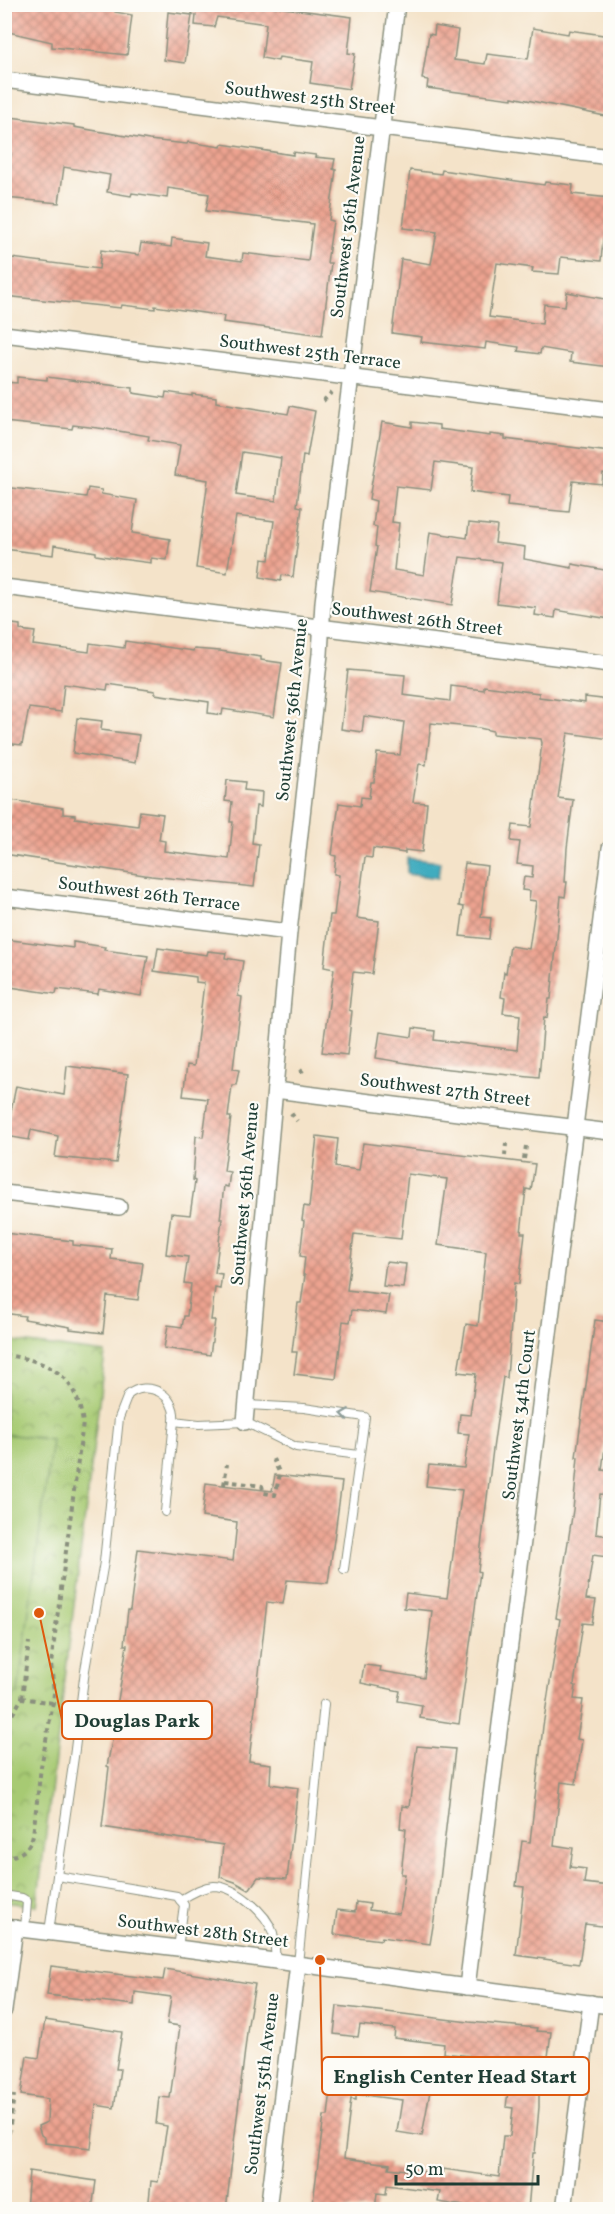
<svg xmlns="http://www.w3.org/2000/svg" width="615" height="2214" viewBox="0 0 615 2214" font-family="Vollkorn,serif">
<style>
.park{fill:url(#park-crowns);stroke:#638454;stroke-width:1.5}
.garden{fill:#a7ca73;stroke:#638454;stroke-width:1.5}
.water{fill:#40acbf;stroke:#30747a;stroke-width:1.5}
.building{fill:url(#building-cross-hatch);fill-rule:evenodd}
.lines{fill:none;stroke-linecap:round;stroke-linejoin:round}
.service-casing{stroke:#8a907e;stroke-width:10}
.minor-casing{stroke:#8a907e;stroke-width:18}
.path{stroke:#8a907e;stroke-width:4;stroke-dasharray:4.5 4.5;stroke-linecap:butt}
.service{stroke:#fff;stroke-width:8}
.minor{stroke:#fff;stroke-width:15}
.oneway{stroke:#8f9e9a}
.labels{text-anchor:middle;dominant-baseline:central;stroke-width:4.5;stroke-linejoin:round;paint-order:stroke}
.street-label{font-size:18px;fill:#1f3d34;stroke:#fdfcf7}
.leader{fill:none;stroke:#de580e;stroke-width:2}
.callout-dot{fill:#de580e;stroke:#fdfcf7;stroke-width:2}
.callout{fill:#fdfcf7;stroke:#de580e;stroke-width:2}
.callout-label{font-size:20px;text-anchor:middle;font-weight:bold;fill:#1f3d34}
</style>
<defs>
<pattern id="park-crowns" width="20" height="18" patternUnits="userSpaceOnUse" patternTransform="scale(1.5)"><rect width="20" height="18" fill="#a7ca73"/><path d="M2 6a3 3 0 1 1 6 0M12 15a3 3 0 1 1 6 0" fill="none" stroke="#87a55f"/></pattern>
<pattern id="building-cross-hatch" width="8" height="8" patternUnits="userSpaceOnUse" patternTransform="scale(1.5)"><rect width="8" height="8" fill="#eda390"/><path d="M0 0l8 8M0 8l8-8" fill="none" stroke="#bf8676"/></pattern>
</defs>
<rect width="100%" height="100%" fill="#fdfcf7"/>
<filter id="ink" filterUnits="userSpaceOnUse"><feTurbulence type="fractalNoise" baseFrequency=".0167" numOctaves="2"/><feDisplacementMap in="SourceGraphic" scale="12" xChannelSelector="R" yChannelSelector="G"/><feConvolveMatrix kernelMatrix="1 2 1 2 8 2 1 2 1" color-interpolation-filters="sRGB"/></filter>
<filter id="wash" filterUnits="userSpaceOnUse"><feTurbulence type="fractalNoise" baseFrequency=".008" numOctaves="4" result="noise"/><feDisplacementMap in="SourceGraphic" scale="24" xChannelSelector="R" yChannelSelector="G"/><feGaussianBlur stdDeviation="1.35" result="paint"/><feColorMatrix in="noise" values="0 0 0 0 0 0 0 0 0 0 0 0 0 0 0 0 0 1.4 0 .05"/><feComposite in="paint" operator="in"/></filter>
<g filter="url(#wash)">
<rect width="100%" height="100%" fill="#f4e3c9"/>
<path class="park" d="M5,1340L105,1353L37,1906L5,1902Z"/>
<path class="garden" d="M5,1434L52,1440L18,1692L5,1704Z"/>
<path class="water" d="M407,858L440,862L438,878L407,874Z"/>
<g id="blocks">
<g class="building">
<path d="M4,4H116L115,12L132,15L127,55L52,47V42L4,31Z"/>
<path d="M193,4H253L352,17L348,53L355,54L349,89L310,83L313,62L279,57L278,61L262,58L266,24L217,17L214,27L195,25L196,15L192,14Z"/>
<path d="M168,12L192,15L185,63L164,60Z"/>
<path d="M435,26L458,30L454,60L485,64L487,54L528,59L533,28L568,34L569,30L610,36V117L512,97V99L427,88L428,80L422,79L429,34L434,35Z"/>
<path d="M10,117L74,125V127L149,140L187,144L188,142L221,147L222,144L293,155V152L316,155L315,157L335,159L333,169L336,170L329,220L333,221L327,263H331L322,335L223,322L224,316L155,306V309L122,305L121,308L4,296V257L99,269L101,250L139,255L141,243L171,247L172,238L207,243L205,256L242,261L243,253L308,261L313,224L206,211L209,194L168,188L167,198L132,193L131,196L107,192L110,175L64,167L59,203L5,198L11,154H5Z"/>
<path d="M410,170L441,174L442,170L544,185L545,182L573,185L572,194L610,198V241L603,239L601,261L561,257L559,274L532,272L533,268L497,263L489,317L542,324L544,304L565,306L567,292L610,300V367L570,362L571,353L541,348L540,354L518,351L519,347L486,342L485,349L421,342L422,337L392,333L401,259L431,264L437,232L403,228Z"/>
<path d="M17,377L47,380V377L133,388V393L165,398L166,392L192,396V394L216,397V402L288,414L290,406L315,411L307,456L303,455L297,506L302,507L293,577L282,575L281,581L260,577L262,559L269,560L274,521L236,516L227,573L196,568L208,480L175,475L180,445L148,440L149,436L106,429L73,425L72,429L4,422V382L17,383ZM242,452L281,458L276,501L236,495Z"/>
<path d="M382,422L412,427V422L439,425V429L490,436V434L505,436V439L610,452V474L603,473L602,484L573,481L569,512L507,506L508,497L470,492L473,467L435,462L431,490L396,486L392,522L399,523L394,570L424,575L430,532L467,538L469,523L497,526L495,543L525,547L524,559L572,568V564L610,571V619L556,610L555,618L535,615L536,608L497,603L502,562L460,557L452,605L370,592L377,547L375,546L377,527L373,526L376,501L369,499Z"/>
<path d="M4,487L86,497L88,488L102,490L101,494L137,500L132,533L170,539L167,560L151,558V563L121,559L96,555V552L54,545L53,555L4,549Z"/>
<path d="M4,623L20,625V630L35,632L33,645L89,652L90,643L124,648L125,641L193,651L194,649L220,651L261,657V660L282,663L274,717L223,709L222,715L208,713L209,702L155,694V691L108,684L107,690L64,684L61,712L29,708L22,745L4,743Z"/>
<path d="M348,670L405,675L403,695L450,701L451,686L484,690V686L539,693V697L585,703V697L610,700V739L568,733L558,798L573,800L567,848L565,882H567L565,897L561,896L551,999H549L547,1018L544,1017L539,1078L430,1067L376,1058L380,1032L412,1037L413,1028L435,1031L434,1040L517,1050L520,1015L503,1013L505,998L501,997L504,972L506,973L510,946L529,949L536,901L529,900L530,891L522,890L524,877L532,878L533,866L517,864L520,842L511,841L513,825L531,827L542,743L541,739L493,734V731L479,728L431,723L426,765L419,764L413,802L427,803L422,852L405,850V853L373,848L372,858L365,857L357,918L379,921L372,974L353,972L349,1010L352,1011L347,1055L322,1052L334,969L324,967L330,915H334L339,875L334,874L336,856L332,855L339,803L360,806L361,797L369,798L371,782H374L377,753L400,755L404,722L364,716L362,732L341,729Z"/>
<path d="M77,718L102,721L101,730L139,735L135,763L73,753Z"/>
<path d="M227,780L245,782L244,790L262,792L261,807L256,806L252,843L259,844L254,887L151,876L4,854V815L9,816L11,800L63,808V814L75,815V818L138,826L140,811L163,814L159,840L165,841L164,851L229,859L233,822H230L232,802L225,801Z"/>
<path d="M465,863L487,866L481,917L491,918L489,939L460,936L464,907L459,906Z"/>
<path d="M4,939L73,948V942L105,947L104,950L148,956L141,996L99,989L98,994L57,989L56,994L4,986Z"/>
<path d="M158,948L207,955L208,951L226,953L225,958L243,961L238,996L242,997L233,1069L239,1070L236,1085H232L228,1117H231L224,1171L230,1172L228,1187L224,1186L220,1219H222L215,1273L222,1274L220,1289L215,1288L211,1320H215L210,1355L164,1348L168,1325L182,1327L184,1316H187L191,1284L184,1283L188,1257L166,1254L171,1213L190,1215L195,1181L193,1180L196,1136L203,1137L208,1099L183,1096L187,1065L194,1066L204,983L196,982V977L154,971Z"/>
<path d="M67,1066L128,1074L116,1163L55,1157L58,1136L31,1130L29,1140L6,1136L16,1086L64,1095Z"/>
<path d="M317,1136L338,1139L335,1167L359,1170L363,1143L535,1164L531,1190L526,1189L521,1233H525L519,1284L514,1283L507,1378L503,1377L493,1449L478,1571L480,1572L459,1724L420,1718L422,1705L398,1701L400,1691L361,1683L364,1665L381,1667L380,1671L424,1678L432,1611L404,1608L406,1593L447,1598L462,1490L426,1486L429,1465L464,1468L469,1434L458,1433L460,1414L470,1415L476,1374L458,1372L466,1324L478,1326L486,1252L438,1245L447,1179L408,1174L401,1239L354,1234L347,1290L389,1295L386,1314L352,1310L350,1322L343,1321L336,1379L294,1374L297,1352H292L298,1303H301L305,1275H303L305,1257L300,1256L304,1221L302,1220L304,1206L309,1207Z"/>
<path d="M4,1233L73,1241V1245L112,1249L111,1259L143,1263L138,1300L107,1296L103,1333L70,1329V1327L24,1319L25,1316L4,1313Z"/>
<path d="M386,1262L406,1264L403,1288L383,1286Z"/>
<path d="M595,1320L610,1322V1409L602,1470L610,1471V1495L600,1494L596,1534L610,1536L607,1557L593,1555L586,1599L596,1600L592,1624L583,1623L574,1685L576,1686L574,1699L583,1700L577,1739L582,1740L576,1784L561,1782L554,1845L573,1848L570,1867L586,1869L584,1883L610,1886V1927L585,1924L579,1964L516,1955L524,1887L516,1886L522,1841L530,1842L543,1726L560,1619L556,1618L573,1510L578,1457H576Z"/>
<path d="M275,1475L342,1482L328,1583L287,1580L283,1604L267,1602L249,1761L271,1764L270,1784L298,1788L287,1879L258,1877L249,1890L235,1882L220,1877L223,1845L102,1827L109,1767L107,1766L119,1706H117L127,1645H124L128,1610H130L138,1549L233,1561L237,1522L202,1517L206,1483L272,1491Z"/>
<path d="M417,1746L455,1749L439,1889L430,1944L382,1937L381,1940L334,1934L337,1910L355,1912L356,1902L370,1904L369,1910L399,1914L405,1874H401L406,1829L400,1828L402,1806L409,1807Z"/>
<path d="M51,1966L163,1980L165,1969L255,1984L248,2024L226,2210L196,2207L195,2210H148L151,2181L158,2182L167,2126L156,2124L159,2097L170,2098L180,2026L167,2024L171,1997L135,1992L134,2005L47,1995Z"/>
<path d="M337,2006L469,2022L537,2028L536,2031L551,2032L548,2057L543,2056L539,2095V2107L535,2153H533L528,2210H490L438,2202L440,2192L387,2185L386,2194L377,2193L375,2210H312L324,2116H328L333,2072L375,2077L376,2072L432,2080L422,2136L397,2132L402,2100L356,2094V2100L351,2099L344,2158L390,2164L389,2168L442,2174L443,2169L499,2177L503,2136H510L513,2108L506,2107L510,2076L502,2075L503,2066L470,2062V2056L443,2053L444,2044L394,2038L395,2029L360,2025L358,2037L334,2034Z"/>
<path d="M45,2020L122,2032L116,2069H120L114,2108L96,2105L91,2148L45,2143V2138L41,2135L38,2126L47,2122L48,2099L21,2095L27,2056L39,2058Z"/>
<path d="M29,2171L96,2181L92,2210H26Z"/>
</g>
</g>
</g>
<g filter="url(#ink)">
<use href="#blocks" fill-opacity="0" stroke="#8a907e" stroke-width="1.5"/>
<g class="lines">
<g class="service-casing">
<g id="service">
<path d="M247,1405L304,1408L365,1417L344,1569"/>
<path d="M165,1512L174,1421L199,1424L245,1422L296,1447L359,1455"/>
<path d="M57,1876L177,1896L184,1905L178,1948"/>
<path d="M4,1895L22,1898L27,1901L25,1930"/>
<path d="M180,1900C191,1894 201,1887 214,1886C235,1886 267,1913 273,1933C275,1942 275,1952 276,1961"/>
<path d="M49,1932L74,1757L85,1670L104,1562L119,1418L128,1395C147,1379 177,1394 174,1421"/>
<path d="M298,1964L324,1704"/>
</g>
</g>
<g class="minor-casing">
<g id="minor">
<path d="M4,80L610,157"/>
<path d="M4,334L610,410"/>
<path d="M4,587L610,664"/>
<path d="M4,897L289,932"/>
<path d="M275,1090L610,1132"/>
<path d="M4,1193L119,1207"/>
<path d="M245,1422L289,932L320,654L323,602L397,4"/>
<path d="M4,1927L178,1948L610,2006"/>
<path d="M467,1987L610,848"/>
<path d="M4,2010L15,1928"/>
<path d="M268,2210L298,1964"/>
<path d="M564,2210L591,2003"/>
</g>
</g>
<g class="path">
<path d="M329,348L337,360"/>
<path d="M323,401L332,392"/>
<path d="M300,1073L306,1067"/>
<path d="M291,1113L297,1121"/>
<path d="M505,1156L506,1143"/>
<path d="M524,1159L526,1146"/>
<path d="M4,1355C50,1361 76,1374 83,1423L51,1664L54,1693L53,1703L41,1767L33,1835C29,1850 20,1856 4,1857"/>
<path d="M225,1481L262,1486L264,1493L275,1495L280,1474L273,1459"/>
<path d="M224,1485L227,1464"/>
<path d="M22,1698L29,1642"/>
<path d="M4,1714L12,1715L22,1698L53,1703"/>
<path d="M4,2169L14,2095"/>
</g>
<use href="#service" class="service"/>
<use href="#minor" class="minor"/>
</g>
<defs><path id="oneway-chevron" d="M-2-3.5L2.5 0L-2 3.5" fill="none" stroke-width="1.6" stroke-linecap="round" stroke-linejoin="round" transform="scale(1.5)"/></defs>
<use class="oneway" href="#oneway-chevron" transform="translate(345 1414) rotate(-172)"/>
</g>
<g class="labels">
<g class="street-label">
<text transform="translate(310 99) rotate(7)">Southwest 25th Street</text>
<text transform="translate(349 227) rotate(-83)">Southwest 36th Avenue</text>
<text transform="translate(310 353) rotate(7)">Southwest 25th Terrace</text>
<text transform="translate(417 620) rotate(7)">Southwest 26th Street</text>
<text transform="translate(293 710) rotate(-84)">Southwest 36th Avenue</text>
<text transform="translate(149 895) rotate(7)">Southwest 26th Terrace</text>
<text transform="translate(445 1091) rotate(7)">Southwest 27th Street</text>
<text transform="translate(246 1194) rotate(-85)">Southwest 36th Avenue</text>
<text transform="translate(520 1415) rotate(-83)">Southwest 34th Court</text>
<text transform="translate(203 1932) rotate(7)">Southwest 28th Street</text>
<text transform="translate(263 2084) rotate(-83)">Southwest 35th Avenue</text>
</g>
</g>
<path class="leader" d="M39 1613L62 1720M320 1960L322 2076"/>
<g class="callout-dot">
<circle cx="39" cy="1613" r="6"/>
<circle cx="320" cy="1960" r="6"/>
</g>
<g class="callout">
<rect x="62" y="1701" width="150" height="38" rx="6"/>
<rect x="322" y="2057" width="267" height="38" rx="6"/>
</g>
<g class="callout-label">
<text x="137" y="1727">Douglas Park</text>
<text x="455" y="2083">English Center Head Start</text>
</g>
<rect width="615" height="2214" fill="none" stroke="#fdfcf7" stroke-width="24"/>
<path d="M396 2175v9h142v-9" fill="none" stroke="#1f3d34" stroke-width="3"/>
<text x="405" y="2175" font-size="18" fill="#1f3d34" stroke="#fdfcf7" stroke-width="4.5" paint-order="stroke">50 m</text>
</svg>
